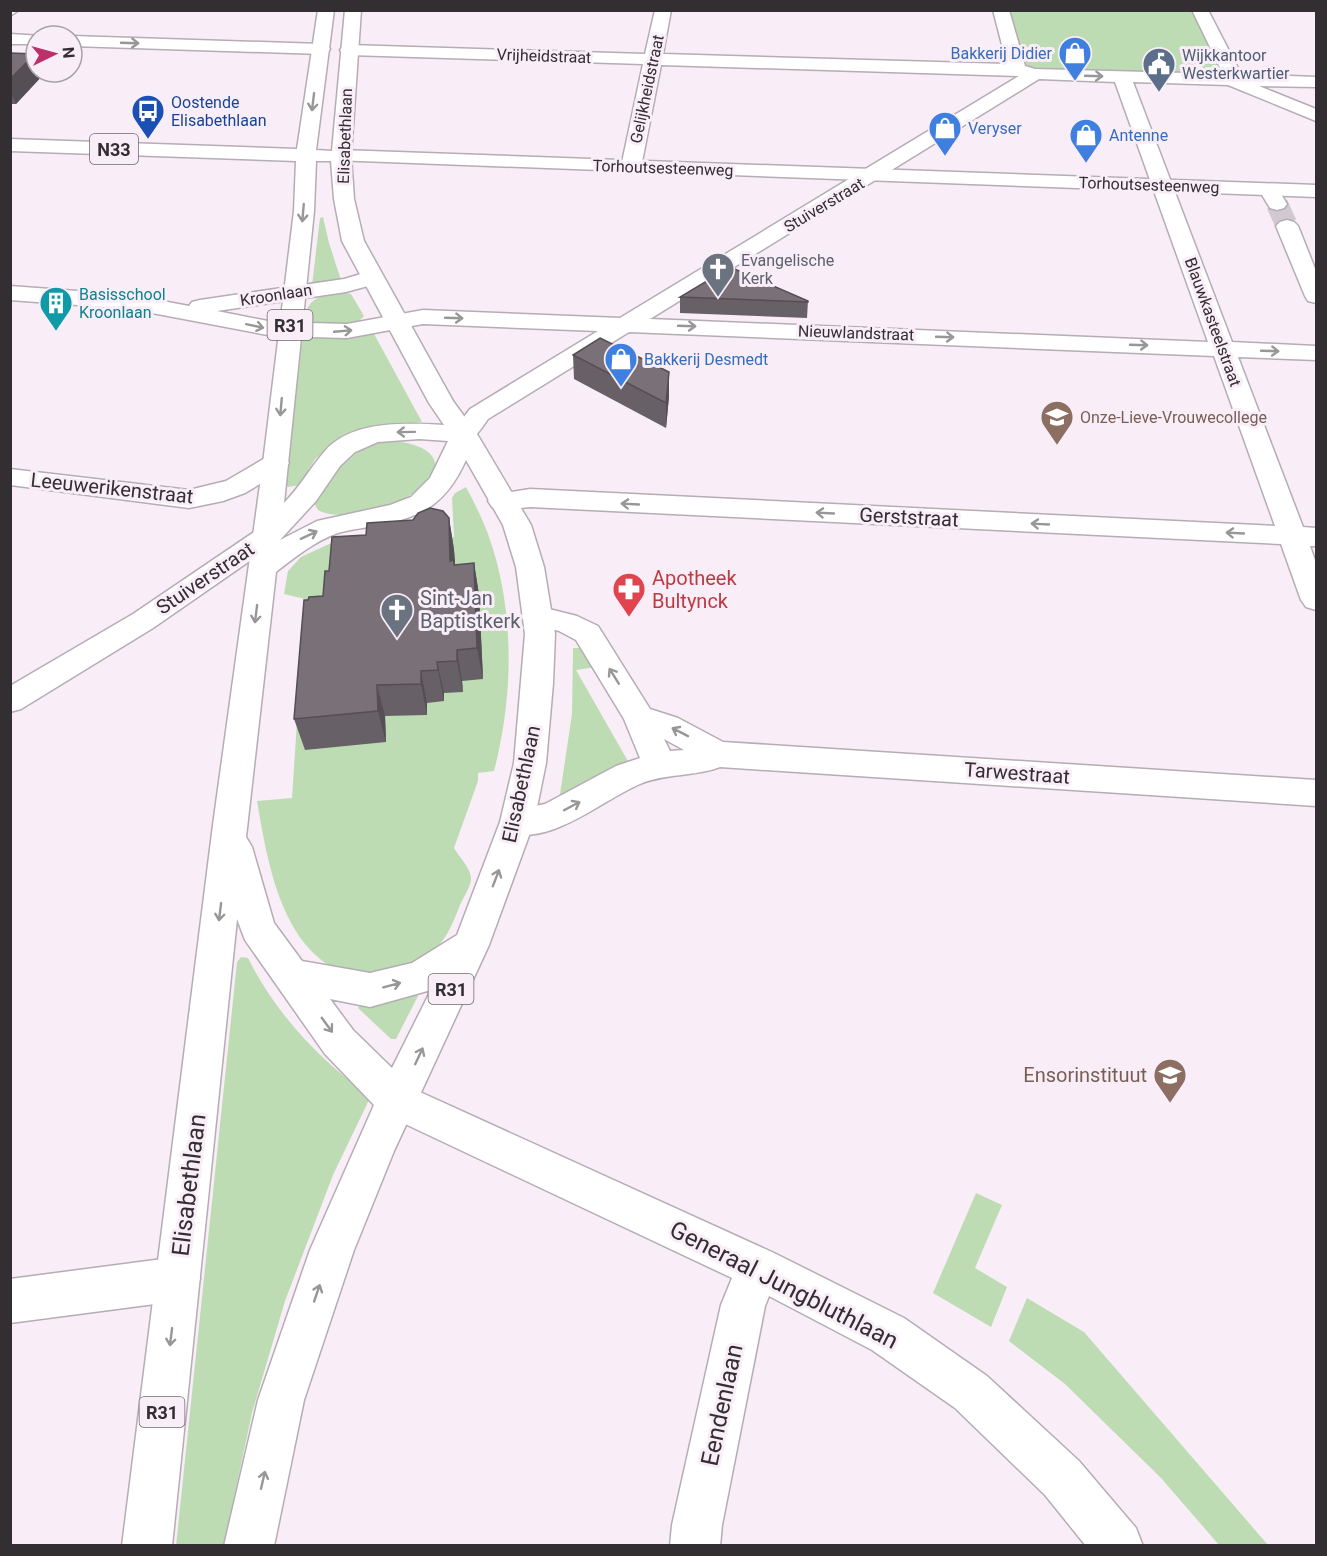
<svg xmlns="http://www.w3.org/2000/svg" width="1327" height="1556" viewBox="0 0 1327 1556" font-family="Roboto,sans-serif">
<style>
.green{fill:#bedcb4}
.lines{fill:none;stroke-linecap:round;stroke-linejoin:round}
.minor-tunnel{stroke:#d1c8d0;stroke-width:22;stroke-dasharray:22 11;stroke-linecap:butt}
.minor-casing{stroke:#b5acb5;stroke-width:3}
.tertiary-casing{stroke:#b5acb5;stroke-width:3}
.primary-casing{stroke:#b5acb5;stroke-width:3}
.minor{fill:#fff;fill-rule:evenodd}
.tertiary{fill:#fff;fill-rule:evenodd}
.primary{fill:#fff;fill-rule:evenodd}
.wall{fill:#686067}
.shaded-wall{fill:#554e54}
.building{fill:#797078;stroke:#554e54;stroke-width:1.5}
.oneway{stroke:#989698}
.labels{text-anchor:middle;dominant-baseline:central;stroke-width:6;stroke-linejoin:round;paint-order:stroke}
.far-shop-label{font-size:16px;fill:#366cbe;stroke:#f9eef8;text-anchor:start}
.far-service-label{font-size:16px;fill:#4e5e75;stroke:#f9eef8;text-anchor:start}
.far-street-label{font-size:16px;fill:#322e32;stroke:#f9eef8}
.far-transit-label{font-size:16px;fill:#164399;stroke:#f9eef8;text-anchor:start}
.far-worship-label{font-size:16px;fill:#5b616d;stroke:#f9eef8;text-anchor:start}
.far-culture-label{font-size:16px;fill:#0d838f;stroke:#f9eef8;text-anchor:start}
.far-education-label{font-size:16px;fill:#785e54;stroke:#f9eef8;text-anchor:start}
.shield{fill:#f9eef8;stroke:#6e686d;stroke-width:1.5}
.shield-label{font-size:18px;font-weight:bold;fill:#322e32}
.street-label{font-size:20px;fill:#322e32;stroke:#f9eef8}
.health-label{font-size:20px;fill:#be3a42;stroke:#f9eef8;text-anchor:start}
.worship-label{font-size:20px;fill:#5b616d;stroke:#f9eef8;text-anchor:start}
.education-label{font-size:20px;fill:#785e54;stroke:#f9eef8;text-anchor:end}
.near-street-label{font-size:24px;fill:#322e32;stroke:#f9eef8}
</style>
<rect width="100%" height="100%" fill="#f9eef8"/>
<g class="green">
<path d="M1010,11H1193L1223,72L1219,75L1048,69C1040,71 1031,71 1024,65Z"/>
<path d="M323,217L329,243L341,280L312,285L320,218Z"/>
<path d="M342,292L351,294L364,316C353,331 314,331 306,313C310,296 327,294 342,292Z"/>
<path d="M373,332L422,422L374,427L337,441L315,459L300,485L288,487L286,485L302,340L310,337L343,339Z"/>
<path d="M389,441C410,441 452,452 428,481C410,503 344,525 318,510L314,503C333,472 351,447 389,441Z"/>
<path d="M466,487C474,502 482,518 488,534C515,608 514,695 494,771L478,773V781L454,848C459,857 472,869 471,880C470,888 463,898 460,905C454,920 448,937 436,948C407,977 353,987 320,959C277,924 266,853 257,801L292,798L305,599L284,594L288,571L301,557L340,539L454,537L452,498L455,493Z"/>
<path d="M573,648H582L596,667L576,670L629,763L559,801L572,714Z"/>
<path d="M241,957L248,958C276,1014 318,1058 368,1095L369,1100L333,1175L285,1301L252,1413L224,1545L176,1546L237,962Z"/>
<path d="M417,992L418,996L396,1039H391L358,1008L361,1003Z"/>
<path d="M976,1193L1002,1205L975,1268L1007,1287L991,1327L933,1293Z"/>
<path d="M1027,1298L1084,1332L1268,1545H1219L1161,1478L1065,1384L1009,1341Z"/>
</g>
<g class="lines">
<path class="minor-tunnel" d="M1277,204L1287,226"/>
<g class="minor-casing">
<g id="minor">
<path d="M10,10H19L10,16Z"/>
<path d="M655,10H671L663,54L1007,64L993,10H1009L1025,66L1035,69L1223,74L1192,10H1208L1241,74L1316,77V87L1259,86L1316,109V121L1228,85L1133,82L1232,342L1316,346V360L1238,357L1303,527L1316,528V546H1310L1316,563V610L1306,607L1301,600L1281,544L530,507L502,510L492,507L488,501L492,495L530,489L1275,526L1214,356L629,332L488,419C478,433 473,444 455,439L451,434L470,409L598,331L423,324L347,338L273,336L131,309L10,300V286L131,295L189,306L192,302L200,300L344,279L371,271L379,273L382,278L379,283L346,292L217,311L273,322L347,324L423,310L620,318L1019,76L661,65L641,167L638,171H624L621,167L643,64L349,55L343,54L340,50L343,46L349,45L645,54ZM1039,79L1115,82L1208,342L650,319Z"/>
<path d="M10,34L42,36H36V44H10Z"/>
<path d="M71,36H72L321,44L327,45L330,49L327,53L321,54L72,46Z"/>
<path d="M1269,184L1276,186L1287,204L1284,208L1277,210L1270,208L1259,190L1262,186Z"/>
<path d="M1287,220L1294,222L1298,226L1316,271V303L1308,301L1305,296L1276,226L1280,222Z"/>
<path d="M276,455L285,457L289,463L285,469L245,493L223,501L189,508L10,485V469L189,490L226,481L267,457Z"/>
<path d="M267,527L277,530L281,536L277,542L153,628L21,709L10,712V686L133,614L257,530Z"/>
<path d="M537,606L577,616L598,626L650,709L678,718L723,742L1316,780V806L720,767C694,777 665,773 640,784C600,801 551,847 505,832L500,822L505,812L545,804L616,766L640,758L624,719L576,640L559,631L527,623L522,616L527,609ZM664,739L684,750L670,751Z"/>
<path d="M398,1082L774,1253L904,1318L987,1376L1079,1461L1136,1528L1143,1546H1086L1045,1495L955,1408L872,1350L769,1296L765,1306L722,1525L720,1546H670L672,1525L721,1305L732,1278L384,1114L378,1101L384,1088Z"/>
<path d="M178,1257L193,1264L200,1279L193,1294L178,1301L10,1323V1279Z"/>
</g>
</g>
<g class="tertiary-casing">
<path id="tertiary" d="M341,150L1316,185V197L334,160L331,156L334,152Z"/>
</g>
<g class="primary-casing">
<path id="primary" d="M318,10H334L316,150L332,151L345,10H361L351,156L354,199L364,241L453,401L477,434L531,525L544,567L555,634L553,683L546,763L534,822L489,945L394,1151L354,1250L304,1400L274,1546H224L258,1400L310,1250L374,1105L325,1054L245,940L237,919L172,1546H122L213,825L263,463L294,211L296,161L10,151V139L297,149ZM316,161H331L334,199L342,241L429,403L444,425C406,423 352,420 325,451C310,468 300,487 284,503L314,211ZM419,439L448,441L430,478L411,497L390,505L317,521L280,540L316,501L340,466L355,452L378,442ZM466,460L503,525L516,567L525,634L514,763L500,822L457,935L412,963L370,973L302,961L274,923L252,847L246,837L276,572C295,557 315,541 338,533C351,529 366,528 379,525C424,517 447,502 466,460ZM431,990L392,1068L353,1030L330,999L370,1007Z"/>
</g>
<use href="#minor" class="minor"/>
<use href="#tertiary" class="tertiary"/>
<use href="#primary" class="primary"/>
</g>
<g class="wall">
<path d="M10,53L36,72H41L43,75L16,104H10Z"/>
<path d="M680,297L808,301L807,318L680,313Z"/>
<path d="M573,355L669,372V396L666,428L574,379Z"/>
<path d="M449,518L454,550L455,565L474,563L479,595L483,679L462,681L463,692L444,693V701L427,703V715L385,716L386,742L305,750L294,719L308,600L323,596L329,571L366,535L413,520Z"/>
</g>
<g class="shaded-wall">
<path d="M35,54L36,57V72H41L43,75L16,104L10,91V79Z"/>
<path d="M669,372V396L666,428V403Z"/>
<path d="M449,518L454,550L455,563L450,561Z"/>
<path d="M474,563L479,595L483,679L477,648Z"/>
<path d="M457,650L462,681L463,692L457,661Z"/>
<path d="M437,662L444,693V701L438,670Z"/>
<path d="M421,671L427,703V715L421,684Z"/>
<path d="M377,685L385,716L386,742L378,711Z"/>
</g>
<g class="building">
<path d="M10,53L35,54L10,79Z"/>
<path d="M730,267L808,301V302L680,297Z"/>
<path d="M600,338L669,372L666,403L573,355Z"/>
<path d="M430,508L443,511L449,518L450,561L454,560V565L474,563L477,648L457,650V661L437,662L438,670L421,671V684L377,685L378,711L294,719L304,600H308L309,597L323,596L325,571H329L332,537L366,535L367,523L413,520L418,513Z"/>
</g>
<defs><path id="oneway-shaft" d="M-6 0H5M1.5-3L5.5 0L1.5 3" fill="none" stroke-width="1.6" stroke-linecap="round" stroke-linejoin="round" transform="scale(1.5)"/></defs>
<g class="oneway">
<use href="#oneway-shaft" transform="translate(130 43) rotate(2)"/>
<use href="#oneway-shaft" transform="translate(1094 76) rotate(2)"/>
<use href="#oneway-shaft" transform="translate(313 102) rotate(97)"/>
<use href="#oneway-shaft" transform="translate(303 213) rotate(95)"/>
<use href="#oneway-shaft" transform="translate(454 318) rotate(2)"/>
<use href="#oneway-shaft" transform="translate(255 326) rotate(12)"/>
<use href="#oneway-shaft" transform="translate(687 326) rotate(2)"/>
<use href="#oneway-shaft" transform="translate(343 331) rotate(-5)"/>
<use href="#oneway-shaft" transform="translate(945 337) rotate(2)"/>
<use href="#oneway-shaft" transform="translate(1139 345) rotate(2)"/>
<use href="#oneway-shaft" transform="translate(1270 351) rotate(2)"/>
<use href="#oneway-shaft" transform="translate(281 407) rotate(95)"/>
<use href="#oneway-shaft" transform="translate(406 432) rotate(179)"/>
<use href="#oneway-shaft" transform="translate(630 504) rotate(-177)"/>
<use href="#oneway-shaft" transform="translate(825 513) rotate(-177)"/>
<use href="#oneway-shaft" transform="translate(1040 524) rotate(-177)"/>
<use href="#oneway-shaft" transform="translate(1235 533) rotate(-177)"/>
<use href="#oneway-shaft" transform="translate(309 535) rotate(-25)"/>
<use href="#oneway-shaft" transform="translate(256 614) rotate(97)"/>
<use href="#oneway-shaft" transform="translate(614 676) rotate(-122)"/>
<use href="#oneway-shaft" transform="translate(680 732) rotate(-153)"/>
<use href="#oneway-shaft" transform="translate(572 806) rotate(-28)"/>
<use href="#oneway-shaft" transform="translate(496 878) rotate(-69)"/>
<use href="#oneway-shaft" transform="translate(220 912) rotate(97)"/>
<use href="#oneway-shaft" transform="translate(392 985) rotate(-15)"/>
<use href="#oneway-shaft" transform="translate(327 1025) rotate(54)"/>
<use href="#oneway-shaft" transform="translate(419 1056) rotate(-65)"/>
<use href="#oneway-shaft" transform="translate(317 1293) rotate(-71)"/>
<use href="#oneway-shaft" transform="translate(171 1337) rotate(97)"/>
<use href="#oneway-shaft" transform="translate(263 1480) rotate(-77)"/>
</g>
<defs>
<g id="shop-pin" transform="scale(1.725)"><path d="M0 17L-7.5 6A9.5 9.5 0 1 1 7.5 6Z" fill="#3f7fe0" stroke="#f9eef8"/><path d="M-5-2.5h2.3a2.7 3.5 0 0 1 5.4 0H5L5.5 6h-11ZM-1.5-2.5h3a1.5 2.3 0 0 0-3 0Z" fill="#fff"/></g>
<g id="civic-pin" transform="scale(1.725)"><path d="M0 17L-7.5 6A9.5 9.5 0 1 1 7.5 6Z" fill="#5c6f8a" stroke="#f9eef8"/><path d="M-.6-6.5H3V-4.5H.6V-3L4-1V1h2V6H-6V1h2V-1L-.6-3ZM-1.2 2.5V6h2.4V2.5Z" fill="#fff"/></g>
<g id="bus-pin" transform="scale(1.725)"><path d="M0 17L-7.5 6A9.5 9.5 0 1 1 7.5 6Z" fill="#1a4fb4" stroke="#f9eef8"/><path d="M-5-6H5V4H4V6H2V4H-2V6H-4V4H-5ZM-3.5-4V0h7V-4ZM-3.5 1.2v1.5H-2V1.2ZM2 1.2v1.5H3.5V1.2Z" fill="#fff"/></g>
<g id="church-pin" transform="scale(1.725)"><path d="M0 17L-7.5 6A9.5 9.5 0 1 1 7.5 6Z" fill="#6b7280" stroke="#f9eef8"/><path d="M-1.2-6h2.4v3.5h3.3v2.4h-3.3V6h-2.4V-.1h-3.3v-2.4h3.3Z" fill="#fff"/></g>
<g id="building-pin" transform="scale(1.725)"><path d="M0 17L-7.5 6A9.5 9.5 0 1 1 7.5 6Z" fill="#0f9aa8" stroke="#f9eef8"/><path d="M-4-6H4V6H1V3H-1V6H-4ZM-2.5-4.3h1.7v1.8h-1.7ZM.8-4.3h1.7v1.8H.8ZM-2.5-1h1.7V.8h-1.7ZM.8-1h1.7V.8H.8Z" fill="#fff"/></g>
<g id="school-pin" transform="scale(1.725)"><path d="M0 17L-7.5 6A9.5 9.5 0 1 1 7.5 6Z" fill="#8d6e63" stroke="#f9eef8"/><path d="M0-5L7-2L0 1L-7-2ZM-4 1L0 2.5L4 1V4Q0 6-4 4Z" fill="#fff"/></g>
<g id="pharmacy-pin" transform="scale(1.725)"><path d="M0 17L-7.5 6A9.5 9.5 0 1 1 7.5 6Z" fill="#e0444e" stroke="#f9eef8"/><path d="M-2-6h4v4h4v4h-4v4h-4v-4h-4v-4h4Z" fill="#fff"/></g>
</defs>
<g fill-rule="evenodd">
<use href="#shop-pin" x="1075" y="53"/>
<use href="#civic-pin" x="1159" y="64"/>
<use href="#bus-pin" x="148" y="111"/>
<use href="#shop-pin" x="945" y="128"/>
<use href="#shop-pin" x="1086" y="135"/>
<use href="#church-pin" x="718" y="269"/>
<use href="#building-pin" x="56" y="303"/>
<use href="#shop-pin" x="621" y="359"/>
<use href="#school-pin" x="1057" y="417"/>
<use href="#pharmacy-pin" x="629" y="589"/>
<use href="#church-pin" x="397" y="610"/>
<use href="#school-pin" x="1170" y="1075"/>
</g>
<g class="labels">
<g class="far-shop-label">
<text x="1052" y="53" text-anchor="end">Bakkerij Didier</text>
<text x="968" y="128">Veryser</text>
<text x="1109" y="135">Antenne</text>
<text x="644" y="359">Bakkerij Desmedt</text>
</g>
<g class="far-service-label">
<text x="1182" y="55">Wijkkantoor<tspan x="1182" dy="18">Westerkwartier</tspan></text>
</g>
<g class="far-street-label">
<text transform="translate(544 56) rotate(2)">Vrijheidstraat</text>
<text transform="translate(647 89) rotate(-78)">Gelijkheidstraat</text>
<text transform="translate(345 136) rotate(-88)">Elisabethlaan</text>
<text transform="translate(663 168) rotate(2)">Torhoutsesteenweg</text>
<text transform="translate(1149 185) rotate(2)">Torhoutsesteenweg</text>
<text transform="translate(824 205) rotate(-31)">Stuiverstraat</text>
<text transform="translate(276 295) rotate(-9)">Kroonlaan</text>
<text transform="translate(1213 322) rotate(70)">Blauwkasteelstraat</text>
<text transform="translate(856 333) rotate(2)">Nieuwlandstraat</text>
</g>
<g class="far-transit-label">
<text x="171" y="102">Oostende<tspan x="171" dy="18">Elisabethlaan</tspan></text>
</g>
<g class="far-worship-label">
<text x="741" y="260">Evangelische<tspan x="741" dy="18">Kerk</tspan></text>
</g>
<g class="far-culture-label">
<text x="79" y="294">Basisschool<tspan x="79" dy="18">Kroonlaan</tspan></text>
</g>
<g class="far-education-label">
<text x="1080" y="417">Onze-Lieve-Vrouwecollege</text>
</g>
<g class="shield">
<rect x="90" y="134" width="48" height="30" rx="4.5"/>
<rect x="267.5" y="310" width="45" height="30" rx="4.5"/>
<rect x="428.5" y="974" width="45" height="30" rx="4.5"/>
<rect x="139.5" y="1397" width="45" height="30" rx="4.5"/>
</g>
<g class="shield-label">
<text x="114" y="149">N33</text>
<text x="290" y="325">R31</text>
<text x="451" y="989">R31</text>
<text x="162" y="1412">R31</text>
</g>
<g class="street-label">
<text transform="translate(112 488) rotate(6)">Leeuwerikenstraat</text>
<text transform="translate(909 517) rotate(3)">Gerststraat</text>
<text transform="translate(205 578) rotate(-34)">Stuiverstraat</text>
<text transform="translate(1017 773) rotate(4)">Tarwestraat</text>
<text transform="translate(521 784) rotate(-78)">Elisabethlaan</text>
</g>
<g class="health-label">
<text x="652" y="578">Apotheek<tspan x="652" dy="23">Bultynck</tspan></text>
</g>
<g class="worship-label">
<text x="420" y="598">Sint-Jan<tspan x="420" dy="23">Baptistkerk</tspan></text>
</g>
<g class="education-label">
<text x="1147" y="1075">Ensorinstituut</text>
</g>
<g class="near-street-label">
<text transform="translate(189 1185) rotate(-83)">Elisabethlaan</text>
<text transform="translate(784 1285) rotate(27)">Generaal Jungbluthlaan</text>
<text transform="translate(722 1405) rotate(-78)">Eendenlaan</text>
</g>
</g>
<rect width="1327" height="1556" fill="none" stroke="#322e32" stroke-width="24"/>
<g transform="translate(54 54) rotate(85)"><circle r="28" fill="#f9eef8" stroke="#a9a1a9" stroke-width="1.5"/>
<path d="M0-4.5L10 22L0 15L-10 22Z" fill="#bc316a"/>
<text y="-9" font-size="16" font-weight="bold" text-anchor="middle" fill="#322e32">N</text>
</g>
</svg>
